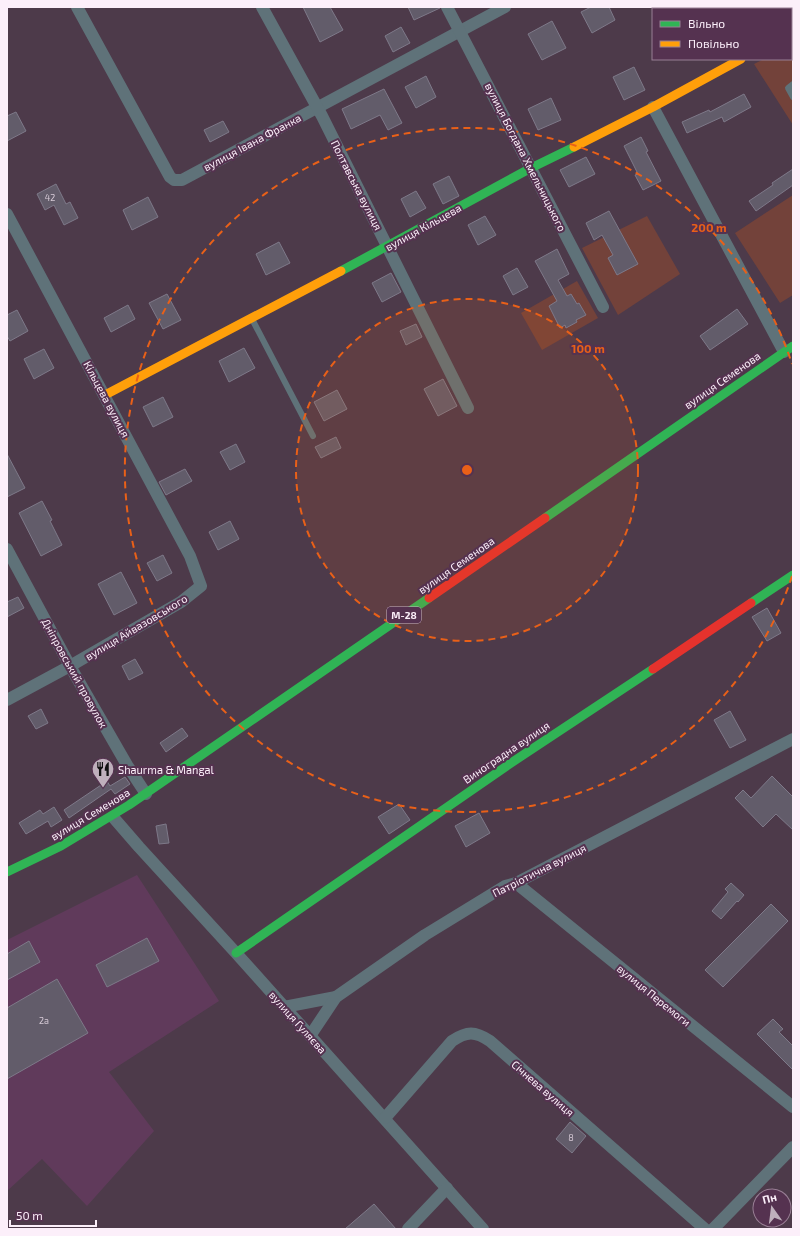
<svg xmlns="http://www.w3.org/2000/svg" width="800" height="1236" viewBox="0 0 800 1236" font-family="'Exo 2',sans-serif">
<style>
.built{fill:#603a5b}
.green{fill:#73423a}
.building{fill:#625c6a;stroke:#7e7989}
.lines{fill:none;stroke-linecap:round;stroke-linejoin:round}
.lane{stroke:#5f7279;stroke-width:6}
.street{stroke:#5f7279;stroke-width:12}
.fast{stroke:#30b455;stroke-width:9}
.slow{stroke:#ff9f0a;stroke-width:9}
.jam{stroke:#e5322d;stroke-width:9}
.ring{fill:none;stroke:#e96018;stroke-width:2;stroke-dasharray:7 5}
.labels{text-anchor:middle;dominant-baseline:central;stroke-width:4;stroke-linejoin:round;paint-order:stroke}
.number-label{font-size:9px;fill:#d6cad6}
.shield{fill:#553250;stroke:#cab6c7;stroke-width:1}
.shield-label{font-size:10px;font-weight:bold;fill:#fceffa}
.street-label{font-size:11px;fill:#fceffa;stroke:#553250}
.poi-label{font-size:11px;fill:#fceffa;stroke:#553250;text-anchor:start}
.centre{fill:#e96018;stroke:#553250;stroke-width:2}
.ring-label{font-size:12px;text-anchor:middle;font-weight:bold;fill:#e96018;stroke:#553250;stroke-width:4;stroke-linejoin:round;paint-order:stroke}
</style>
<rect width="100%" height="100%" fill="#4d3a4a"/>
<path class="built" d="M137,875L219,1001L109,1072L154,1131L87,1206L42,1159L7,1191V940Z"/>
<g class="green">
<path d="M793,43V125L754,64L764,59H791V44Z"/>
<path d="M793,195V295L780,303L735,233Z"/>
<path d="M647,216L680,274L618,315L582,248Z"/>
<path d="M577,281L598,318L542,350L521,313Z"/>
</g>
<g class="building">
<path d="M303,7H330L343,30L320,42Z"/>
<path d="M408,7H440V8L414,20Z"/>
<path d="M591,7H609L615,20L592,33L581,12Z"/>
<path d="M552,21L566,48L542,60L528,34Z"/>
<path d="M401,27L410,43L393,52L385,36Z"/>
<path d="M634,67L645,90L624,100L613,77Z"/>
<path d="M426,76L436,97L416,108L405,87Z"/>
<path d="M384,89L402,123L388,130L380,115L351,129L342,109Z"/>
<path d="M744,94L751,107L724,122L722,117L687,133L682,122L709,110L710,112Z"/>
<path d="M551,98L561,120L538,130L528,109Z"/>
<path d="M16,112L26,131L7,141V116Z"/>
<path d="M223,121L229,132L210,142L204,130Z"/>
<path d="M641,137L648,151L646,152L661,181L643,190L635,175L638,174L624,146Z"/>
<path d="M586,157L595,174L569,187L560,170Z"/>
<path d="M793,169V185L756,211L749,201L773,185L772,183Z"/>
<path d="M449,176L459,196L443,204L433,184Z"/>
<path d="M56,184L66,204L70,202L78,218L64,225L54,205L45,210L37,194Z"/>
<path d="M416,191L426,208L410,217L401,199Z"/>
<path d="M148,197L158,217L132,230L123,210Z"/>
<path d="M609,211L638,264L617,275L608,258L613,255L602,235L594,240L586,223Z"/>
<path d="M485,216L496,235L478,245L468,225Z"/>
<path d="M279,242L290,263L266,275L256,254Z"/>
<path d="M557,249L569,274L558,280L567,296L571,294L577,304L579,303L586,315L576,320L577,322L566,328L565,325L560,328L549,306L557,301L535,261Z"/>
<path d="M517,268L528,287L513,295L503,276Z"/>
<path d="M391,273L401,292L382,302L372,283Z"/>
<path d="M167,294L181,320L163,329L149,303Z"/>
<path d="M128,305L135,319L111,332L104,318Z"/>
<path d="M737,309L748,324L710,350L700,336Z"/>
<path d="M17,310L28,331L10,341L7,336V315Z"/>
<path d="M416,324L422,337L406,345L400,331Z"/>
<path d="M244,348L255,368L229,382L219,361Z"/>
<path d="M44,349L54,368L34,379L24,359Z"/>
<path d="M443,379L457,406L438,416L424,389Z"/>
<path d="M337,390L347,409L324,421L314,402Z"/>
<path d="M163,397L173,417L153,427L143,407Z"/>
<path d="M336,437L341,448L321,458L315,447Z"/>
<path d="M236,444L245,462L230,470L220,452Z"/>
<path d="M7,454L25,488L7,497Z"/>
<path d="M185,469L192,481L166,495L159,482Z"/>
<path d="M42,501L52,520L50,521L62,545L41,556L19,513Z"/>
<path d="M230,521L239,539L218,550L209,532Z"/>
<path d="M163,555L172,573L157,581L147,563Z"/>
<path d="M121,572L137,603L114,615L98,584Z"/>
<path d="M18,597L24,608L7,617V602Z"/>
<path d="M767,608L781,633L767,641L752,617Z"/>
<path d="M135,659L143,673L129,680L122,666Z"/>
<path d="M41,709L48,723L36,729L28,716Z"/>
<path d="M730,711L746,740L730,748L714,720Z"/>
<path d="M182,728L188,736L166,752L160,743Z"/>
<path d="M772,776L793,797V830L776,814L763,827L735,798L743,790L751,798Z"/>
<path d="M125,777L130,784L115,794L111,789L69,818L64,810L107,781L110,786Z"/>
<path d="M399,804L410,820L389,834L378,817Z"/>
<path d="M54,807L62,820L51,827L48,821L26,834L19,823L40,810L43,814Z"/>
<path d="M479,813L490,833L466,847L455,826Z"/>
<path d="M166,824L169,843L159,844L156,826Z"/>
<path d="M731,883L744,895L738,902L737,901L721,919L712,911L728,892L725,889Z"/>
<path d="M771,904L788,921L723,987L705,970Z"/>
<path d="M147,938L159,961L107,987L96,965Z"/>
<path d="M29,941L40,962L7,980V954Z"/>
<path d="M57,979L88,1033L7,1079V1008Z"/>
<path d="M773,1019L783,1029L779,1032L793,1046V1070L757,1034Z"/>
<path d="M570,1122L586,1136L572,1153L556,1139Z"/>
<path d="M374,1204L396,1229H345Z"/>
</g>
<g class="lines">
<g class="lane">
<path d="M793,84L788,88L793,97"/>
<path d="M252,319L313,436"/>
</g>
<g class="street">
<path d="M77,7L170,177L174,180H182L505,7"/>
<path d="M262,7L322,116L468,408"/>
<path d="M447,7L603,307"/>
<path d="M791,32L793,31"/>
<path d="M653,107L784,352"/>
<path d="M7,214L190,556L201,586L181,602L70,666L7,700"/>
<path d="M7,549L70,666L127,765L146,794"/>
<path d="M113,817L139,847L236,953L483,1229"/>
<path d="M516,883L793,1107"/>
<path d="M284,1007L336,997"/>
<path d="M310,1036L336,997L425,935L505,886L516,883L793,739"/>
<path d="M385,1118L452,1041C467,1031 475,1031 490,1041L705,1229"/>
<path d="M408,1229L447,1188"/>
<path d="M713,1229L793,1147"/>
</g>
<g class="fast">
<path d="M341,271L531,168L574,147"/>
<path d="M545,518L793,346"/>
<path d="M751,603L793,575"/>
<path d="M7,872L61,846L129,805L429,598"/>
<path d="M236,953L511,763L653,669"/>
</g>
<g class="slow">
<path d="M574,147L653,107L741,59"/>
<path d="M105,395L341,271"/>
</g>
<g class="jam">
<path d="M429,598L545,518"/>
<path d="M653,669L751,603"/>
</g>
</g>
<circle cx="467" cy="470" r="171" fill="#e96018" fill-opacity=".12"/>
<g class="ring">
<circle cx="467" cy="470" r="171"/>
<path d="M792 576A342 342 0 1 1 792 364"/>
</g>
<defs>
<g id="restaurant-pin" transform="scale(1.15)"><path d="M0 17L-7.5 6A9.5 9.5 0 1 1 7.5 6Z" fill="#bfb0bc" stroke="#553250"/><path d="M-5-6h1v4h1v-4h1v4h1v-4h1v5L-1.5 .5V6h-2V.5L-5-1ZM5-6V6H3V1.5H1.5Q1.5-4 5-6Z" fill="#111"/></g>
</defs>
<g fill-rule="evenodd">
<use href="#restaurant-pin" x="103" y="769"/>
</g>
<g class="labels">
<g class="number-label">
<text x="50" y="197">42</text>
<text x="44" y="1020">2а</text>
<text x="571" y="1137">8</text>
</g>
<rect class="shield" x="387" y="607" width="34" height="16" rx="3"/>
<g class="shield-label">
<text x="404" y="615">М-28</text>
</g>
<g class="street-label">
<text transform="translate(252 142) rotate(-28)">вулиця Івана Франка</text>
<text transform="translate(526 157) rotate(63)">вулиця Богдана Хмельницького</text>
<text transform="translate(357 185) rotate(63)">Полтавська вулиця</text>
<text transform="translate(423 227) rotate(-29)">вулиця Кільцева</text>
<text transform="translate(722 380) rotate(-35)">вулиця Семенова</text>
<text transform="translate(107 399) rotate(62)">Кільцева вулиця</text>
<text transform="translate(456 565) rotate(-35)">вулиця Семенова</text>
<text transform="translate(136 627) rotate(-31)">вулиця Айвазовського</text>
<text transform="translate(75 673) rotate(61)">Дніпровський провулок</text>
<text transform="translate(506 752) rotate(-34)">Виноградна вулиця</text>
<text transform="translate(90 814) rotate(-31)">вулиця Семенова</text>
<text transform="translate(539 870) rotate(-27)">Патріотична вулиця</text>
<text transform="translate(654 995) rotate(39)">вулиця Перемоги</text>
<text transform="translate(298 1022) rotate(48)">вулиця Гуляєва</text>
<text transform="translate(543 1088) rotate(41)">Січнева вулиця</text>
</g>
<g class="poi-label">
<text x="118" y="769">Shaurma &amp; Mangal</text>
</g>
</g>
<circle cx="467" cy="470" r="6" class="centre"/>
<g class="ring-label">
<text x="709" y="232">200 m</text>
<text x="588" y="353">100 m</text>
</g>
<rect width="800" height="1236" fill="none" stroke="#fceffa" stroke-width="16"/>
<rect x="652" y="8" width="140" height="52" fill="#553250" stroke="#987e94"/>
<rect x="660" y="21" width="20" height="6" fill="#30b455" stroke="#987e94"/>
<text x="688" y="28" font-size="12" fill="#fceffa">Вільно</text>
<rect x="660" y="41" width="20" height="6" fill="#ff9f0a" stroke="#987e94"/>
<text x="688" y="48" font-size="12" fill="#fceffa">Повільно</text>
<g transform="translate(772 1208) rotate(346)"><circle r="19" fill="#553250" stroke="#987e94"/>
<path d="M0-3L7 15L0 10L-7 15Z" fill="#bfb0bc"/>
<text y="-6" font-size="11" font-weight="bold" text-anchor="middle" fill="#fceffa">Пн</text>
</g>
<path d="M10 1220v6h86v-6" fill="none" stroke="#fceffa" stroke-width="2"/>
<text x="16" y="1220" font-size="12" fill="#fceffa" stroke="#553250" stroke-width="3" paint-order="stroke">50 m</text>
</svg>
